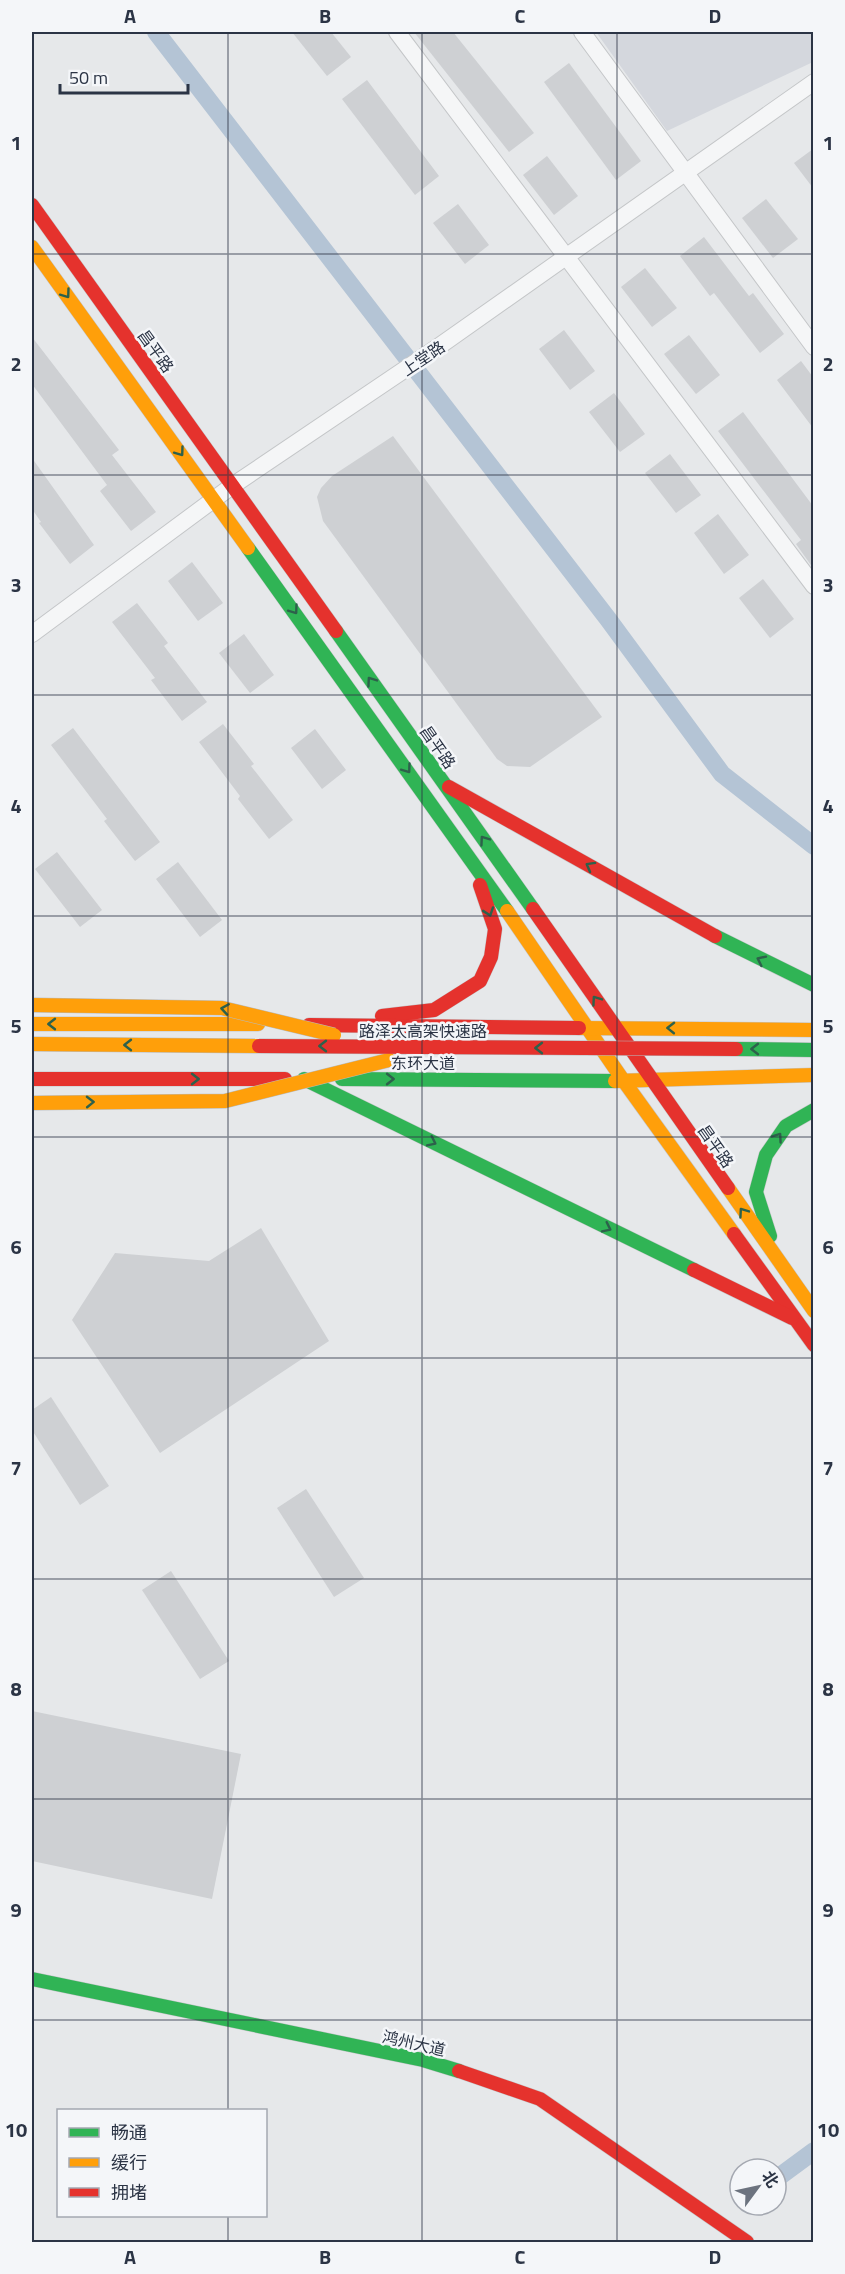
<svg xmlns="http://www.w3.org/2000/svg" width="845" height="2274" viewBox="0 0 845 2274" font-family="'Titillium Web','Noto Sans SC',sans-serif">
<style>
.built{fill:#d4d7dd}
.lines{fill:none;stroke-linecap:round;stroke-linejoin:round}
.canal{stroke:#b4c4d5;stroke-width:18}
.building{fill:#ced0d3}
.street-casing{stroke:#c4c6c8;stroke-width:18}
.fast-casing{stroke:#c4c6c8;stroke-width:15}
.slow-casing{stroke:#c4c6c8;stroke-width:15}
.jam-casing{stroke:#c4c6c8;stroke-width:15}
.street{stroke:#f5f6f7;stroke-width:16}
.fast{stroke:#30b455;stroke-width:14}
.slow{stroke:#ff9f0a;stroke-width:14}
.jam{stroke:#e5322d;stroke-width:14}
.fast-bridge-casing{stroke:#b8bbbf;stroke-width:15;stroke-linecap:butt}
.slow-bridge-casing{stroke:#b8bbbf;stroke-width:15;stroke-linecap:butt}
.jam-bridge-casing{stroke:#b8bbbf;stroke-width:15;stroke-linecap:butt}
.fast-bridge{stroke:#30b455;stroke-width:14}
.slow-bridge{stroke:#ff9f0a;stroke-width:14}
.jam-bridge{stroke:#e5322d;stroke-width:14}
.oneway{stroke:#2d614b}
.grid{fill:none;stroke:#2b3445;stroke-width:1.5;stroke-opacity:0.55}
.labels{text-anchor:middle;dominant-baseline:central;stroke-width:5;stroke-linejoin:round;paint-order:stroke}
.street-label{font-size:16px;fill:#2b3445;stroke:#f4f6f9}
.neatline{fill:none;stroke:#2b3445;stroke-width:2}
.grid-label{font-size:20px;text-anchor:middle;font-weight:bold;fill:#2b3445}
</style>
<rect width="100%" height="100%" fill="#e6e8ea"/>
<path class="built" d="M596,32H813V62L667,131Z"/>
<g class="lines">
<g class="canal">
<path d="M156,32L608,619L722,774L814,846"/>
<path d="M776,2179L814,2151"/>
</g>
</g>
<g class="building">
<path d="M292,32H331L351,57L327,76Z"/>
<path d="M414,32H453L534,133L509,152Z"/>
<path d="M569,63L641,161L616,180L544,82Z"/>
<path d="M367,80L439,176L415,195L342,99Z"/>
<path d="M813,149V188L794,163Z"/>
<path d="M547,156L578,196L554,215L523,175Z"/>
<path d="M766,199L798,239L773,258L742,218Z"/>
<path d="M458,204L489,245L465,264L433,223Z"/>
<path d="M704,237L749,296L753,293L784,334L760,353L714,293L710,296L680,256Z"/>
<path d="M645,268L677,308L652,327L621,287Z"/>
<path d="M564,330L595,371L570,390L539,349Z"/>
<path d="M689,335L720,375L696,394L664,354Z"/>
<path d="M32,337L119,450L112,455L156,512L131,531L100,491L107,485L32,384Z"/>
<path d="M801,361L813,377V428L777,380Z"/>
<path d="M614,393L645,434L620,452L589,412Z"/>
<path d="M743,412L813,506V568L796,544L801,540L718,431Z"/>
<path d="M393,436L602,717L530,767L507,766L497,759L323,521L317,497L321,488L332,476Z"/>
<path d="M670,454L701,495L676,513L645,473Z"/>
<path d="M32,458L94,545L70,564L39,523L41,522L32,509Z"/>
<path d="M718,514L749,555L724,574L694,533Z"/>
<path d="M192,562L223,603L198,621L168,581Z"/>
<path d="M763,579L794,619L770,638L739,598Z"/>
<path d="M137,603L168,643L164,646L207,702L182,721L151,680L155,678L112,622Z"/>
<path d="M244,634L274,675L250,693L219,653Z"/>
<path d="M223,724L254,764L251,766L293,820L269,839L238,799L240,796L199,742Z"/>
<path d="M73,728L160,842L135,861L104,821L107,819L51,745Z"/>
<path d="M315,729L346,770L322,789L291,748Z"/>
<path d="M57,852L102,910L80,927L35,869Z"/>
<path d="M178,862L222,920L200,937L156,879Z"/>
<path d="M261,1228L329,1341L160,1453L72,1320L115,1253L209,1261Z"/>
<path d="M51,1397L109,1486L80,1505L32,1430V1410Z"/>
<path d="M306,1489L364,1578L334,1597L277,1508Z"/>
<path d="M171,1571L229,1661L200,1679L142,1590Z"/>
<path d="M32,1711L241,1754L212,1899L32,1861Z"/>
</g>
<g class="lines">
<g class="street-casing">
<g id="street">
<path d="M397,32L814,586"/>
<path d="M582,32L814,347"/>
<path d="M32,634L232,486L438,347L814,82"/>
</g>
</g>
<g class="fast-casing">
<g id="fast">
<path d="M248,548L507,911"/>
<path d="M336,631L533,909"/>
<path d="M715,936L814,985"/>
<path d="M304,1079L694,1270"/>
<path d="M342,1079L615,1081"/>
<path d="M770,1236L756,1192L766,1155L786,1126L814,1110"/>
<path d="M32,1979L423,2060L459,2071"/>
</g>
</g>
<g class="slow-casing">
<g id="slow">
<path d="M32,247L248,548"/>
<path d="M507,911L623,1080L734,1234"/>
<path d="M32,1024H258"/>
<path d="M579,1028L814,1030"/>
<path d="M615,1081L814,1075"/>
<path d="M728,1188L814,1311"/>
</g>
</g>
<g class="jam-casing">
<g id="jam">
<path d="M32,205L336,631"/>
<path d="M449,787L715,936"/>
<path d="M533,909L728,1188"/>
<path d="M382,1016L434,1010L480,981L491,957L495,929L480,885"/>
<path d="M309,1025L579,1028"/>
<path d="M32,1079H285"/>
<path d="M734,1234L814,1345"/>
<path d="M694,1270L792,1318"/>
<path d="M459,2071L540,2099L747,2242"/>
</g>
</g>
<use href="#street" class="street"/>
<use href="#fast" class="fast"/>
<use href="#slow" class="slow"/>
<use href="#jam" class="jam"/>
<g class="fast-bridge-casing">
<path id="fast-bridge" d="M736,1049L814,1050"/>
</g>
<g class="slow-bridge-casing">
<g id="slow-bridge">
<path d="M32,1005L222,1008L334,1035"/>
<path d="M32,1044L259,1046"/>
<path d="M32,1103L225,1101L389,1060"/>
</g>
</g>
<g class="jam-bridge-casing">
<path id="jam-bridge" d="M259,1046L736,1049"/>
</g>
<use href="#fast-bridge" class="fast-bridge"/>
<use href="#slow-bridge" class="slow-bridge"/>
<use href="#jam-bridge" class="jam-bridge"/>
</g>
<defs><path id="oneway-chevron" d="M-2-3.5L2.5 0L-2 3.5" fill="none" stroke-width="1.6" stroke-linecap="round" stroke-linejoin="round" transform="scale(1.5)"/></defs>
<g class="oneway">
<use href="#oneway-chevron" transform="translate(66 294) rotate(54)"/>
<use href="#oneway-chevron" transform="translate(180 452) rotate(54)"/>
<use href="#oneway-chevron" transform="translate(294 610) rotate(54)"/>
<use href="#oneway-chevron" transform="translate(371 681) rotate(-125)"/>
<use href="#oneway-chevron" transform="translate(407 769) rotate(54)"/>
<use href="#oneway-chevron" transform="translate(484 840) rotate(-125)"/>
<use href="#oneway-chevron" transform="translate(590 866) rotate(-151)"/>
<use href="#oneway-chevron" transform="translate(489 912) rotate(71)"/>
<use href="#oneway-chevron" transform="translate(761 960) rotate(-154)"/>
<use href="#oneway-chevron" transform="translate(596 1000) rotate(-125)"/>
<use href="#oneway-chevron" transform="translate(225 1009) rotate(-171)"/>
<use href="#oneway-chevron" transform="translate(52 1024) rotate(-180)"/>
<use href="#oneway-chevron" transform="translate(671 1028) rotate(-179)"/>
<use href="#oneway-chevron" transform="translate(128 1045) rotate(-180)"/>
<use href="#oneway-chevron" transform="translate(323 1046) rotate(-180)"/>
<use href="#oneway-chevron" transform="translate(539 1048) rotate(-180)"/>
<use href="#oneway-chevron" transform="translate(755 1049) rotate(-180)"/>
<use href="#oneway-chevron" transform="translate(195 1079)"/>
<use href="#oneway-chevron" transform="translate(390 1079)"/>
<use href="#oneway-chevron" transform="translate(90 1102) rotate(-1)"/>
<use href="#oneway-chevron" transform="translate(778 1137) rotate(-55)"/>
<use href="#oneway-chevron" transform="translate(432 1142) rotate(26)"/>
<use href="#oneway-chevron" transform="translate(743 1212) rotate(-125)"/>
<use href="#oneway-chevron" transform="translate(607 1228) rotate(26)"/>
</g>
<path class="grid" d="M228,32V2110M422,32V2242M617,32V2242M32,254H814M32,475H814M32,695H814M32,916H814M32,1137H814M32,1358H814M32,1579H814M32,1799H814M32,2020H814M228,2216V2242"/>
<g class="labels">
<g class="street-label">
<text transform="translate(156 351) rotate(54)">昌平路</text>
<text transform="translate(423 358) rotate(-34)">上堂路</text>
<text transform="translate(438 747) rotate(55)">昌平路</text>
<text x="423" y="1031">路泽太高架快速路</text>
<text x="423" y="1063">东环大道</text>
<text transform="translate(716 1146) rotate(55)">昌平路</text>
<text transform="translate(414 2043) rotate(13)">鸿州大道</text>
</g>
</g>
<rect width="845" height="2274" fill="none" stroke="#f4f6f9" stroke-width="66"/>
<rect x="57" y="2109" width="210" height="108" fill="#f4f6f9" stroke="#a4a8b1" stroke-width="1.5"/>
<rect x="69" y="2128" width="30" height="9" fill="#30b455" stroke="#a4a8b1" stroke-width="1.5"/>
<text x="111" y="2139" font-size="18" fill="#2b3445">畅通</text>
<rect x="69" y="2158" width="30" height="9" fill="#ff9f0a" stroke="#a4a8b1" stroke-width="1.5"/>
<text x="111" y="2169" font-size="18" fill="#2b3445">缓行</text>
<rect x="69" y="2188" width="30" height="9" fill="#e5322d" stroke="#a4a8b1" stroke-width="1.5"/>
<text x="111" y="2199" font-size="18" fill="#2b3445">拥堵</text>
<g transform="translate(758 2187) rotate(57)"><circle r="28" fill="#f4f6f9" stroke="#a4a8b1" stroke-width="1.5"/>
<path d="M0-4.5L10 22L0 15L-10 22Z" fill="#6c737f"/>
<text y="-9" font-size="16" font-weight="bold" text-anchor="middle" fill="#2b3445">北</text>
</g>
<path d="M60 84v9h128v-9" fill="none" stroke="#2b3445" stroke-width="3"/>
<text x="69" y="84" font-size="18" fill="#2b3445" stroke="#f4f6f9" stroke-width="4.5" paint-order="stroke">50 m</text>
<rect x="33" y="33" width="779" height="2208" class="neatline"/>
<g class="grid-label">
<text x="130" y="23">A</text>
<text x="325" y="23">B</text>
<text x="520" y="23">C</text>
<text x="715" y="23">D</text>
<text x="16" y="150">1</text>
<text x="828" y="150">1</text>
<text x="16" y="371">2</text>
<text x="828" y="371">2</text>
<text x="16" y="592">3</text>
<text x="828" y="592">3</text>
<text x="16" y="813">4</text>
<text x="828" y="813">4</text>
<text x="16" y="1033">5</text>
<text x="828" y="1033">5</text>
<text x="16" y="1254">6</text>
<text x="828" y="1254">6</text>
<text x="16" y="1475">7</text>
<text x="828" y="1475">7</text>
<text x="16" y="1696">8</text>
<text x="828" y="1696">8</text>
<text x="16" y="1917">9</text>
<text x="828" y="1917">9</text>
<text x="16" y="2137">10</text>
<text x="828" y="2137">10</text>
<text x="130" y="2264">A</text>
<text x="325" y="2264">B</text>
<text x="520" y="2264">C</text>
<text x="715" y="2264">D</text>
</g>
</svg>
